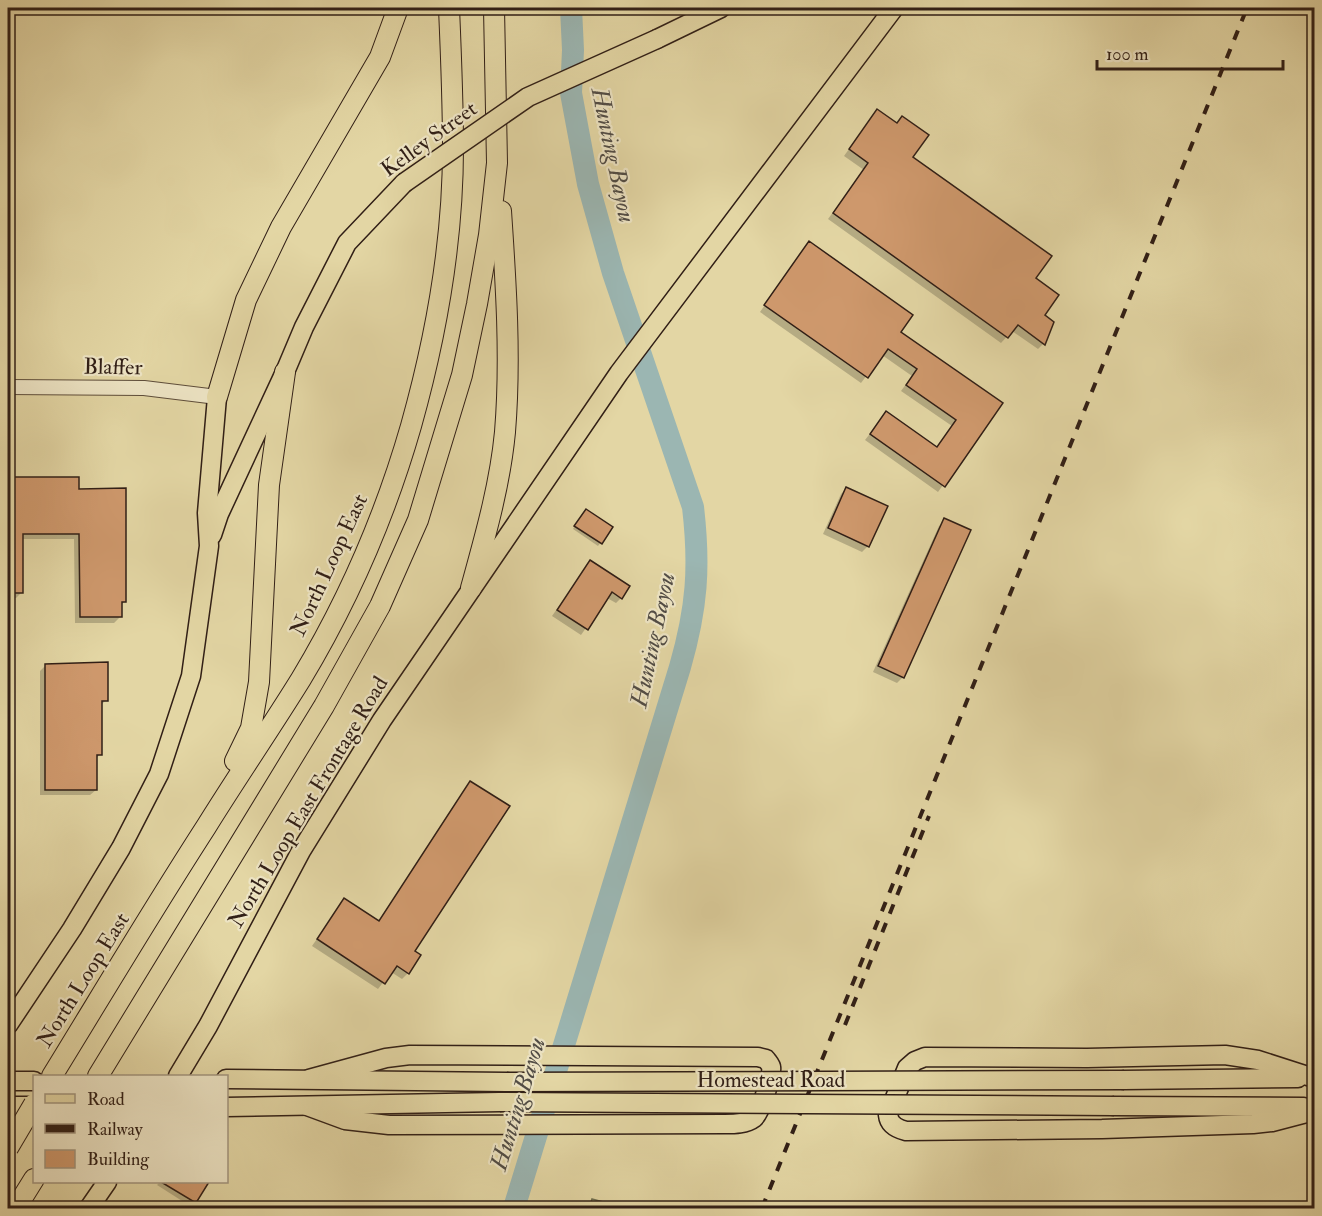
<svg xmlns="http://www.w3.org/2000/svg" width="1322" height="1216" viewBox="0 0 1322 1216" font-family="'IM FELL Double Pica',serif">
<style>
.green{fill:#aebf8a;stroke:#706f50;stroke-width:1.5}
.shadow{fill:#0003}
.lines{fill:none;stroke-linecap:round;stroke-linejoin:round}
.river{stroke:#9bb6b2;stroke-width:22}
.building{fill:#ce986c;stroke:#311f16;stroke-width:1.5}
.minor-casing{stroke:#5e4d3a;stroke-width:16}
.major-casing{stroke:#311f16;stroke-width:21}
.highway-casing{stroke:#311f16;stroke-width:22}
.minor{stroke:#ede4c4;stroke-width:14}
.major{stroke:#e3d6a4;stroke-width:18}
.highway{stroke:#e3d6a4;stroke-width:20}
.rail{stroke:#311f16;stroke-width:4;stroke-dasharray:10 10;stroke-linecap:butt}
.major-bridge-casing{stroke:#311f16;stroke-width:21;stroke-linecap:butt}
.highway-bridge-casing{stroke:#311f16;stroke-width:22;stroke-linecap:butt}
.major-bridge{stroke:#e3d6a4;stroke-width:18}
.highway-bridge{stroke:#e3d6a4;stroke-width:20}
.labels{text-anchor:middle;dominant-baseline:central;stroke-width:4.5;stroke-linejoin:round;paint-order:stroke}
.street-label{font-size:22px;fill:#311f16;stroke:#ede4c4}
.water-label{font-size:24px;font-style:italic;fill:#514c45;stroke:#ede4c4}
</style>
<rect width="100%" height="100%" fill="#e3d6a4"/>
<filter id="stains"><feTurbulence type="fractalNoise" baseFrequency=".00333" numOctaves="4"/><feColorMatrix values="0 0 0 0 .2 0 0 0 0 .09 0 0 0 0 .02 0 0 0 .5 -.17"/></filter>
<radialGradient id="worn" r=".72"><stop offset=".6" stop-color="#630" stop-opacity="0"/><stop offset="1" stop-color="#630" stop-opacity=".3"/></radialGradient>
<path class="green" d="M592,1199L626,1208H589Z"/>
<g class="shadow">
<path d="M872,117L896,124L902,117L911,157L1034,279L1043,316V344L1038,349L1012,331L1001,343L828,219L864,170L844,156Z"/>
<path d="M804,249L899,332L1001,404L938,492L865,440L886,413L936,448L952,426L901,391L912,376L882,355L861,383L760,312Z"/>
<path d="M8,478H77V491L125,601L120,606V617L114,623H75L74,539H22V592L16,598H8Z"/>
<path d="M847,488L868,546L862,552L823,534L841,494Z"/>
<path d="M583,513L611,528L598,546L573,529Z"/>
<path d="M945,520L903,677L897,683L873,672L939,526Z"/>
<path d="M590,562L621,598L616,603L607,598L581,635L552,616Z"/>
<path d="M46,665L106,700L100,706V754L96,759V790L90,795H40V671Z"/>
<path d="M471,782L413,952L408,973L402,979L391,972L378,989L312,946L344,900L378,922L465,788Z"/>
<path d="M160,1182H204L206,1183L190,1206L157,1185Z"/>
</g>
<g class="lines">
<path class="river" d="M514,1208L680,667C697,608 700,567 693,507L613,273L588,184L571,93L573,50L571,8"/>
</g>
<g class="building">
<path d="M877,109L897,123L902,116L929,135L913,157L1052,256L1036,278L1059,295L1045,315L1054,322L1045,345L1018,325L1008,338L833,213L868,163L849,149Z"/>
<path d="M809,241L913,315L901,332L1003,403L945,487L870,434L886,411L937,447L956,420L906,385L917,369L888,349L868,378L764,305Z"/>
<path d="M8,477H79V489L126,488V602H122V617H80L79,534H23V593H8Z"/>
<path d="M846,487L888,506L869,547L828,528Z"/>
<path d="M586,509L613,527L602,544L574,526Z"/>
<path d="M944,518L971,530L904,678L878,666Z"/>
<path d="M590,560L630,586L622,599L612,592L588,630L557,610Z"/>
<path d="M108,662V701H102V755H97V790H45V664Z"/>
<path d="M470,781L510,806L415,951L421,955L409,974L397,966L385,984L317,939L344,898L379,921Z"/>
<path d="M161,1182H209L196,1203Z"/>
</g>
<g class="lines">
<g class="minor-casing">
<path id="minor" d="M8,387L144,388L217,397"/>
</g>
<g class="major-casing">
<g id="major">
<path d="M657,39L721,8"/>
<path d="M212,535L219,514L285,372L304,327L347,243L404,183"/>
<path d="M8,1025L72,929L121,848L159,774L191,676L209,546L207,513L217,397"/>
<path d="M178,1076L208,1026L301,851L382,720L619,373L894,8"/>
<path d="M1314,1078L1258,1060L1225,1055L1087,1058L925,1057L915,1061L907,1068L888,1115C889,1125 898,1129 906,1131L1102,1129L1253,1124L1272,1122L1314,1111"/>
<path d="M226,1079L507,1082"/>
<path d="M1124,1080L1298,1078"/>
<path d="M8,1081H34"/>
<path d="M8,1106H34"/>
<path d="M307,1106L345,1120L389,1125L725,1124C734,1124 746,1124 754,1118C760,1113 773,1075 771,1067C771,1065 768,1062 766,1059L758,1057L410,1055L386,1058L309,1079"/>
<path d="M1114,1106L1304,1107"/>
<path d="M226,1107L500,1102"/>
<path d="M89,1208L107,1182"/>
</g>
</g>
<g class="highway-casing">
<g id="highway">
<path d="M217,397L246,300L281,227L380,57L398,8"/>
<path d="M471,588C485,537 500,485 505,432C511,359 506,284 501,211"/>
<path d="M235,761L251,728L259,682L269,485L285,372"/>
<path d="M52,1076C103,993 153,909 206,827C237,777 270,729 301,679C348,601 386,513 411,426C436,337 453,241 453,148C453,101 451,54 449,8"/>
<path d="M98,1076L324,706L380,606L418,520L462,375L477,304L489,235L497,163L494,8"/>
<path d="M16,1208L34,1179"/>
</g>
</g>
<use href="#minor" class="minor"/>
<use href="#major" class="major"/>
<use href="#highway" class="highway"/>
<g class="rail">
<path d="M845,1025L929,816"/>
<path d="M762,1208L1247,8"/>
</g>
<g class="major-bridge-casing">
<g id="major-bridge">
<path d="M404,183L528,97L657,39"/>
<path d="M507,1082L1124,1080"/>
<path d="M500,1102L1114,1106"/>
</g>
</g>
<g class="highway-bridge-casing">
<path id="highway-bridge" d="M8,1148L34,1104"/>
</g>
<use href="#major-bridge" class="major-bridge"/>
<use href="#highway-bridge" class="highway-bridge"/>
</g>
<g class="labels">
<g class="street-label">
<text transform="translate(429 139) rotate(-36)">Kelley Street</text>
<text transform="translate(113 367) rotate(1)">Blaffer</text>
<text transform="translate(329 565) rotate(-65)">North Loop East</text>
<text transform="translate(308 802) rotate(-59)">North Loop East Frontage Road</text>
<text transform="translate(83 980) rotate(-58)">North Loop East</text>
<text x="771" y="1080">Homestead Road</text>
</g>
<g class="water-label">
<text transform="translate(613 155) rotate(78)">Hunting Bayou</text>
<text transform="translate(653 640) rotate(-78)">Hunting Bayou</text>
<text transform="translate(518 1104) rotate(-73)">Hunting Bayou</text>
</g>
</g>
<rect width="1322" height="1216" fill="none" stroke="#e3d6a4" stroke-width="30"/>
<rect x="9" y="9" width="1304" height="1198" fill="none" stroke="#311f16" stroke-width="3"/>
<rect x="15" y="15" width="1292" height="1186" fill="none" stroke="#311f16" stroke-width="1.5"/>
<rect x="33" y="1075" width="195" height="108" fill="#ede4c4" stroke="#a2957e" stroke-width="1.5"/>
<rect x="45" y="1094" width="30" height="9" fill="#e3d6a4" stroke="#a2957e" stroke-width="1.5"/>
<text x="87" y="1105" font-size="18" fill="#311f16">Road</text>
<rect x="45" y="1124" width="30" height="9" fill="#311f16" stroke="#a2957e" stroke-width="1.5"/>
<text x="87" y="1135" font-size="18" fill="#311f16">Railway</text>
<rect x="45" y="1150" width="30" height="18" fill="#ce986c" stroke="#a2957e" stroke-width="1.5"/>
<text x="87" y="1165" font-size="18" fill="#311f16">Building</text>
<path d="M1097 60v9h186v-9" fill="none" stroke="#311f16" stroke-width="3"/>
<text x="1106" y="60" font-size="18" fill="#311f16" stroke="#ede4c4" stroke-width="4.5" paint-order="stroke">100 m</text>
<rect width="100%" height="100%" filter="url(#stains)"/>
<rect width="100%" height="100%" fill="url(#worn)"/>
</svg>
